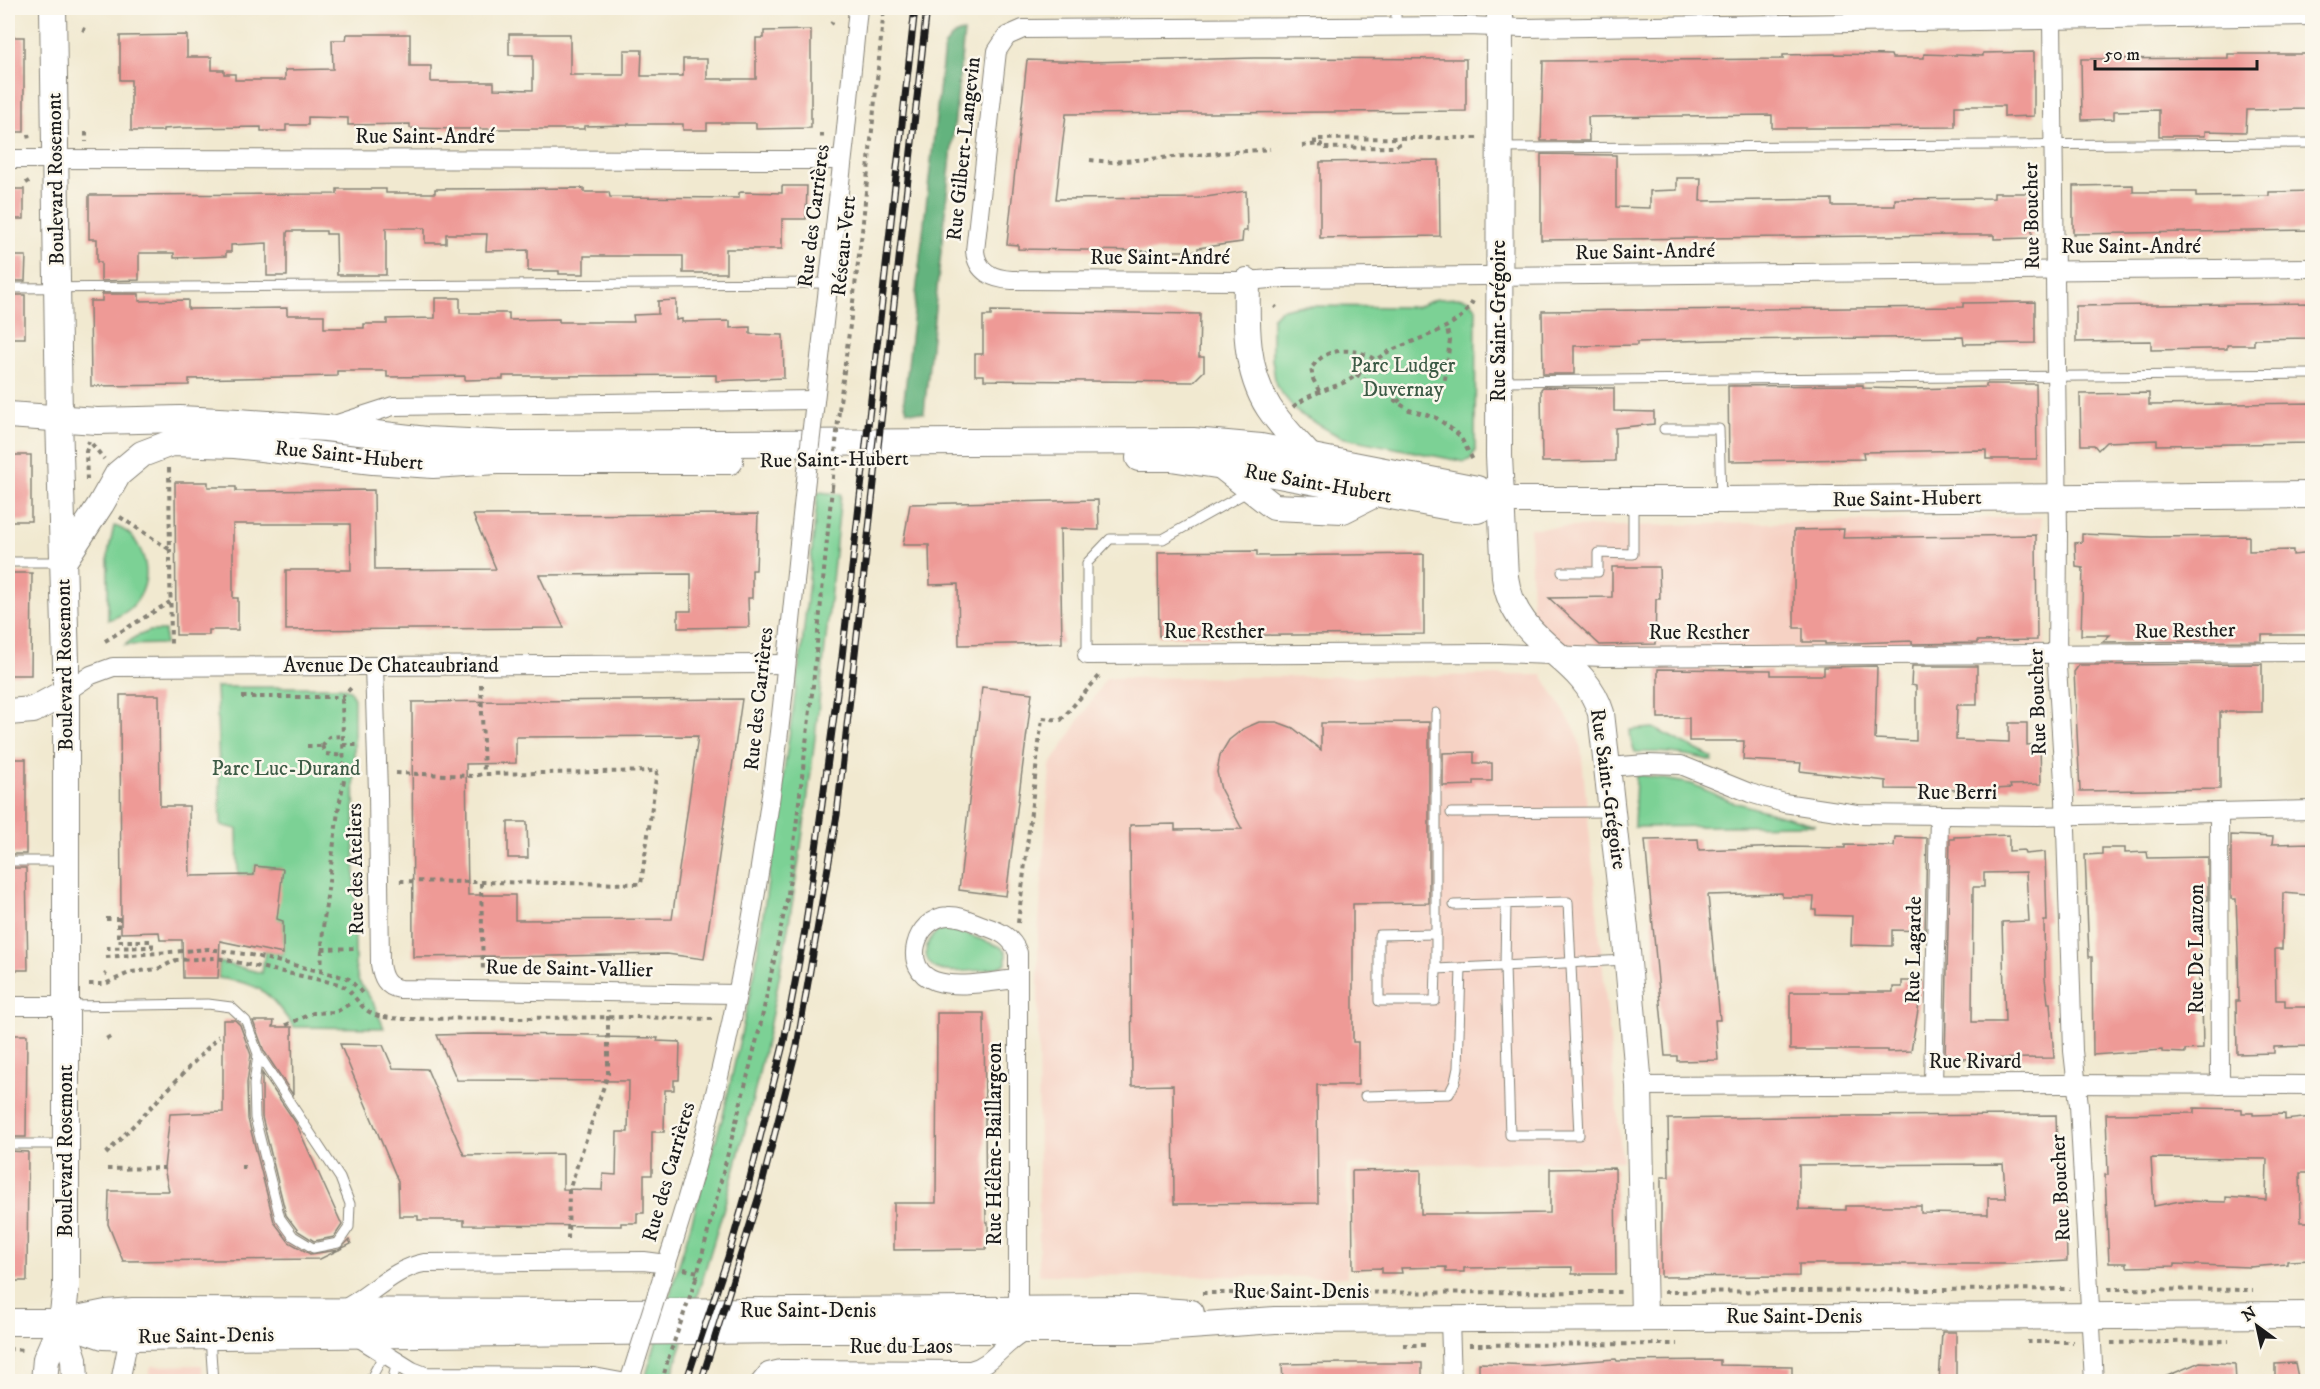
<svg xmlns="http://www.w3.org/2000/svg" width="2320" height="1389" viewBox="0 0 2320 1389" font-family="'IM FELL DW Pica',serif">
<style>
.built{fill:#f6d2c4}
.green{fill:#7bd195;stroke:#4c7658;stroke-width:1.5}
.forest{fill:#64b37e;stroke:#40684d;stroke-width:1.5}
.building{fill:#ee9a96;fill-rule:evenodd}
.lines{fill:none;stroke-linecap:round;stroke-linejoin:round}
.lane-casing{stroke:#868276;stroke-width:11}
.street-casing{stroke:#868276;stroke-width:20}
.secondary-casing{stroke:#868276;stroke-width:28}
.path{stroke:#868276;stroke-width:4;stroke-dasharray:4.5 4.5;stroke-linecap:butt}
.lane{stroke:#fff;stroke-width:9}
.street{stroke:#fff;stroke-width:18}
.secondary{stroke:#fff;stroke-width:26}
.rail-casing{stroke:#1c1c1c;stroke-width:7}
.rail{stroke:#fbf7ec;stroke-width:4.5;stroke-dasharray:14;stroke-linecap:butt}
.street-bridge-casing{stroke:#868276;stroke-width:20;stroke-linecap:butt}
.path-bridge{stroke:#868276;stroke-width:4;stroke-dasharray:4.5 4.5;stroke-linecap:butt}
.street-bridge{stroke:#fff;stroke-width:18}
.labels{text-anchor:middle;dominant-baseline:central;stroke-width:5;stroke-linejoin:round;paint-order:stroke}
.street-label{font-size:21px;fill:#1c1c1c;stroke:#fbf7ec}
.park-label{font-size:21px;fill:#3d5b46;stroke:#fbf7ec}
</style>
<rect width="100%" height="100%" fill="#fbf7ec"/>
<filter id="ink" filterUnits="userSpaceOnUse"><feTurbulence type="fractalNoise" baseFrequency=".0167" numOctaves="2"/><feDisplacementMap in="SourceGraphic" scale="12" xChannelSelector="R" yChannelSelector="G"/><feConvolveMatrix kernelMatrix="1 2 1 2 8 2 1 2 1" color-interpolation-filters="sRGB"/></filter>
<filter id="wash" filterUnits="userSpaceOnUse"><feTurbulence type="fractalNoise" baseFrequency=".008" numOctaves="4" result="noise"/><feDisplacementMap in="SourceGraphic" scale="24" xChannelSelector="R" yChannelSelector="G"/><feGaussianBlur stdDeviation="1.35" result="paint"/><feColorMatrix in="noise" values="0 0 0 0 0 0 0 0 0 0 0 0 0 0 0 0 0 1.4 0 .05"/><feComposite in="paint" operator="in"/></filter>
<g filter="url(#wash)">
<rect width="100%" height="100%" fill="#f1e9d0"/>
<g class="built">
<path d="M2041,517L2045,646L1568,652L1532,615L1530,528Z"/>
<path d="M1542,675L1576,731L1581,748L1622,1161L1347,1165V1277L1039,1275L1038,936L1050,766L1106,678Z"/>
<path d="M202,1365L203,1381H147L151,1366Z"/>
</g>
<g class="green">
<path d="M1462,298L1470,300L1476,308L1475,451L1471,459L1465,462L1340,437L1298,413L1276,386L1272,359V318L1280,310L1296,306L1416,307L1437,299Z"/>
<path d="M818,492L841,494C823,665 808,839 773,1008C748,1135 710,1258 670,1381L644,1382L723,1116L755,971L802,647Z"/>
<path d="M114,526C125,529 134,537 139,547C155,577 142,610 108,620V554Z"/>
<path d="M150,631H165V644L125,645L135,637Z"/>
<path d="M216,687H341L350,690L354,699L355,965L358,980L373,1002L384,1028L294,1027C267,992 264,984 218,978L219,962L262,973L265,951L283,954V921L267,917L282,869L255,866L254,875H238L237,829L221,825Z"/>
<path d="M1653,728L1713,758L1712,761C1686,753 1662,752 1635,752L1631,741L1630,730Z"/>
<path d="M1641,775L1692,784L1730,801L1816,825L1634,827L1636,776Z"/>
<path d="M943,929L958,931L1001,947L1006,953V963C998,971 948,974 937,969C918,959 926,935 943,929Z"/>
</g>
<path class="forest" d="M964,32L924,413L907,411L904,400L944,47C949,39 954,33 964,32Z"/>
<g id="blocks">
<g class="building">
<path d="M811,30V128L756,129V123H707V130H683V124H628V125L584,126V129H459L410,128V124L348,125V118L308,117V125H286V131H261V127L180,128L163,129V131H131V80H120V36L187,35V57H212V70H224V74H235V80H285V70L333,69L332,40H346L347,34H410V66H431V82H494V89L533,90V55H509V34H570V75H624V50H642L641,76H683V59H707V79H756V38H764V31Z"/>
<rect x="8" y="37" width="16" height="95"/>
<path d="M2034,52V116L2004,117V106H1955V127L1824,128H1772V115L1588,117L1589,141H1541L1543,61L1783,59V55L1833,54L1891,55L1892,58H1924V54L1983,56V53Z"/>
<path d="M2228,54H2312L2313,109L2247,110L2246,132L2205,131V136H2159V110L2114,111V119L2082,120L2081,59L2228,58Z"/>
<path d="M1254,58L1466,59V111L1066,114L1056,199L1199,198L1246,191L1247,231H1243L1242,242L1198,248V251H1146L1018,249V245L1007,244L1027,60L1091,62Z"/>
<path d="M1541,154L1616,155V207L1650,208V191L1677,190V178H1701L1700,201L1832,199V206H1895V199L1994,198V193H2031L2032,238L1994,239V235H1960L1541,240Z"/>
<path d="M1439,160L1440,236L1320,238V162Z"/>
<path d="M2133,185V192H2196V197L2269,196V192L2313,191V230L2073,234V186Z"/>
<path d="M782,186H807L806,219H782V249H726V273H683V256H584V274H559V271H528V250L486,251L487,234H446V243H425V228H386V275H337L336,234H326V231H288L287,233V276H267V243L231,245V252H226V256L174,258V253H139V280L101,281V262H97V239H89V195L337,194V189H386V193H435V189L584,188V192H609L610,197L739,198V193L741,192L782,193Z"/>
<rect x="8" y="189" width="16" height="30"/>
<path d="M8,256H26L25,281H8Z"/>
<path d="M102,294H139V301L188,300V309L287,308V315H324V328H364V324H387V319L435,318V298H460V313H509V320L559,319V322H634L633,315L658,314V301L676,300V320L682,319V322L730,321V328L750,327V334L783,335L784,378L716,381V375L545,376H503V379L465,380V376L387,377V371H337V376L189,379V385L91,386L90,301H102Z"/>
<rect x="8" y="295" width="17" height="43"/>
<path d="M2035,302V343L1964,344L1963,337L1720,340L1637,342V345L1574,346V374H1543L1542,311L1963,307V303Z"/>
<path d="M2313,303V338L2254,339V345H2227V349H2209L2151,350V341L2076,342V306Z"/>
<path d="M991,311L1200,314L1199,357H1204V371L1193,382L984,380V375H975V354H983V316H991Z"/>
<path d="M1986,384H2036L2037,459H1986V450L1863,452L1864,459L1729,461L1728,386L1863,385V388L1912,389L1986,387Z"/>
<path d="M1543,387L1614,388V411L1654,412V424L1615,428V461L1542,462L1541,389Z"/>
<path d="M2149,393V405L2313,403V443L2157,445V440L2106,442L2098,450L2094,445H2081L2080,394Z"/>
<rect x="8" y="455" width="23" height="66"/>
<path d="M175,482H208V487H236V491L374,490L375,570L496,569L473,515L758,514L756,570H752V598H748L749,627L678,628V611H691V574L539,575L564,628L286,630V570H351L350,524H233V598H238V630H209V635H176Z"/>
<path d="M1098,500L1099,530L1060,529L1062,643L959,645L958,584L930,585L929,545H903L910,504Z"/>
<path d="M1844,529L1843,538L2036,535L2037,640L1977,641V643L1912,644V641L1825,644V642H1803V628H1794V530Z"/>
<path d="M2082,534L2151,537L2249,536V551L2293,550V555L2313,553V635H2262V641L2102,642L2110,635H2081L2083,568L2076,567L2075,543L2082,542Z"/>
<path d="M1257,551V556L1424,554V634L1159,636L1158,552Z"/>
<path d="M1612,567H1659L1660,599H1656L1655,644L1600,645L1549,598L1612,597Z"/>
<path d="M8,573H32L31,675H8Z"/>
<path d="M2262,664V712H2220V789L2080,791L2074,672L2079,665Z"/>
<path d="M1877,666L1875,739L1916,741V686L1911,685L1912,666H1977V705H1957L1956,740L2009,742V723H2027V745L2040,744L2041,784L2010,785L2011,788L1977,790L1886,789V781L1800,771L1801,763L1743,760L1744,741H1689V718H1658V669L1771,670V675H1824V667Z"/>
<path d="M982,687L1032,693L1006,896L959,890Z"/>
<path d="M120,695H159L160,806H189L190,876L254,875L255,866L283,869L277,919L283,921V954L220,941L218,978H183L182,940H160L159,932L121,933Z"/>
<path d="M742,699L704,959L667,954L494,957V956L413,957L412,702ZM698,736L672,919L515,920V895H468L466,764L516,763V737Z"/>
<path d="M1259,722H1277L1293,728L1321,750V723L1429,722V903L1353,904V1042H1358V1085H1317L1318,1203L1174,1204L1173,1085L1132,1086L1130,825L1175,824V830L1242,829L1221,790L1217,772L1220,755L1229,740L1243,729Z"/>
<path d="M1474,752V763H1492V781H1474V785L1443,786V753Z"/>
<rect x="8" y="759" width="18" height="95"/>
<path d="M508,822H527L528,858H508Z"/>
<path d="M2009,835V851L2024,850L2025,854L2045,852L2047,921H2044L2045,978L2048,1003H2050L2054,1058L1945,1059L1950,839H1954V837ZM2026,872L2029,921L2002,922L2005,1022H1972L1973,887H1984V873Z"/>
<path d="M2231,835L2273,837L2272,844L2313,843V890L2307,889V895L2283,893L2282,949H2275L2276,1000H2285V1007H2313V1046L2274,1047V1053L2237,1054L2236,1001H2239L2238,949L2236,899H2231Z"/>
<path d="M1895,837L1927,838L1925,931L1892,930V946L1851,945L1852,916L1816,915V910H1813L1814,897H1782V893L1708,895L1720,1020H1715L1718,1060L1677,1061V1056H1665L1645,840L1698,839L1699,850L1785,847L1845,848V845L1894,846Z"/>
<path d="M2102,848H2125V853L2147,852L2148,858L2208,857V900H2200L2199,995H2202L2203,1049L2185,1050V1053L2162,1052V1050L2093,1055L2092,957H2089L2085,855L2102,854Z"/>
<path d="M8,868H26L28,970H8Z"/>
<path d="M1902,981H1923L1911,1051L1887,1052V1050H1790V992H1893V987H1902Z"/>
<path d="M937,1013H984L986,1222H988V1240H986V1249L894,1250V1203H936Z"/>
<path d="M223,1020H235L240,1025L251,1055L247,1083L248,1119L274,1222L289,1242L310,1254L339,1250L349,1240L351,1244L320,1259L123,1261L108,1224L109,1191H169L164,1168L170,1114L223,1112Z"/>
<path d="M253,1021H274L273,1027H292L293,1095L264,1051Z"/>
<path d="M473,1034L599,1035V1037L658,1038L657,1041L680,1042L679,1080H674V1090H665L664,1132H652V1175H644V1213H637V1223H621V1226L464,1225V1220H418V1216H399L398,1181L340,1044L383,1045L393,1068L427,1069L464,1155L563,1154V1189L602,1190L603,1174L616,1175L617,1132H628L629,1081L457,1080L437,1035Z"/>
<path d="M8,1035H27L26,1137H8Z"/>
<path d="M262,1073L296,1123L342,1225L334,1237L314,1241L298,1231L286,1215L262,1117Z"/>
<path d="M2194,1108L2242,1109V1113H2253V1115L2285,1114V1120L2312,1117L2311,1173H2300L2301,1222H2313V1260L2287,1261V1264L2249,1267L2175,1264V1266L2127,1267V1263H2109L2105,1175H2108L2106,1114L2194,1113ZM2151,1158L2267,1159L2266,1200L2226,1197V1202L2180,1201L2154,1206Z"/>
<path d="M2056,1115L2058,1177H2065L2067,1261L2012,1264H1799V1276L1661,1277V1177H1669L1668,1119L1845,1116ZM2003,1164L2006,1198H1988V1214L1921,1213V1206H1846V1210L1799,1209V1165Z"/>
<path d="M8,1151L28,1152L27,1281H8Z"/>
<path d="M1615,1168L1616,1274H1572V1267L1464,1268V1272H1446V1267L1401,1268L1402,1273H1382V1268L1353,1269L1352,1171L1421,1170V1214H1488L1550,1213V1169Z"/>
<path d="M1942,1332H1956V1382H1939Z"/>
<path d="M1616,1359L1617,1361L1720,1360V1365L1792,1366V1382H1479V1363L1533,1365Z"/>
<path d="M2200,1362L2235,1364L2236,1382H2153Z"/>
<path d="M1346,1363H1422V1382H1283L1282,1364Z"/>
<path d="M2295,1363L2299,1382H2275V1364Z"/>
</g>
</g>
</g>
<g filter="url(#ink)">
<use href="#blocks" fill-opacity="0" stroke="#868276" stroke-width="1.5"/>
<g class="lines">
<g class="lane-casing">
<g id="lane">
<path d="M1396,8V26"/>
<path d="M1501,148L2312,143"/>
<path d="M8,288L829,283"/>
<path d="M1501,381L2312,374"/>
<path d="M1664,429H1719L1721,498"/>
<path d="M8,562H61"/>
<path d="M1562,572H1598V553L1633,554V503"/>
<path d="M1087,655V563L1110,539H1163L1249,491"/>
<path d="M1436,713V969L1627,960"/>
<path d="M1451,813L1611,812"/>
<path d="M8,861H65"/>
<path d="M1454,905L1568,902L1579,1135H1510L1505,966L1506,904"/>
<path d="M1436,969L1435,1001H1379V935L1436,934"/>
<path d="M69,1006L208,1004L231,1007L246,1021L258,1054L340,1178L350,1204L349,1227L338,1243L313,1248L293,1236L280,1218L255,1118L254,1084L258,1054"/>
<path d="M1365,1096L1449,1094L1455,1082L1458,1068L1461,968"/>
<path d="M8,1144H65"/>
<path d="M210,1337L213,1382"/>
<path d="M369,1382L384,1354"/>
<path d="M392,1382L397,1362"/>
</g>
</g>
<g class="street-casing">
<g id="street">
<path d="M2312,16L1523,28L1468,26L1023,29L1007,36L997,51L975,251C977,272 993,279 1012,280L1247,281L1283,278L2312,268"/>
<path d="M2052,20L2058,534L2057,666L2065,798L2073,1051L2079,1105L2094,1382"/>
<path d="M8,159L842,160"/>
<path d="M814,410L845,139L858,8"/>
<path d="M331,426L393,406L815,400"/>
<path d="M1087,655L1499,653L1604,657L2312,652"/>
<path d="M374,666L378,792L380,964C382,977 386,987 400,989L737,994"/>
<path d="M66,692L91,675L113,667L786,664"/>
<path d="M1609,767L1646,764L1681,765L1750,793L1784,803L1857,814L2037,816L2312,810"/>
<path d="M2219,812L2220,1085"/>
<path d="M8,1006H66"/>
<path d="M1933,1084L1939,816"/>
<path d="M1639,1086L2061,1084L2312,1085"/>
<path d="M662,1278C710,1134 743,984 765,835C783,720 792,603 805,488"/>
<path d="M1018,1309V953C1012,937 1000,931 984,926C973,922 960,915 948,916C915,918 900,969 935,981C960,989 992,981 1018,979"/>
<path d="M340,1311C370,1297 392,1269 424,1263L644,1261L667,1264"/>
<path d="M1450,1320L1452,1382"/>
<path d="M353,1334L412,1371L425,1376L594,1377L621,1382"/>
<path d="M120,1382L129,1337"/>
<path d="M629,1382L637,1357"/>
<path d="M760,1382L768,1372L781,1369L970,1370C994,1365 1005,1339 1028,1331"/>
</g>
</g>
<g class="secondary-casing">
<g id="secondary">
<path d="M1500,8L1499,456L1505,577C1515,647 1583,653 1601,713L1625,929L1639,1086L1644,1317"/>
<path d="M1247,281C1246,324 1245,371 1269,408C1281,426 1296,441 1311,458"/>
<path d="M8,415L97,421L180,419L238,422L326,428L426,440L509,444L1193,441L1261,447L1477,489L1501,500H1721L2312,495"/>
<path d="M1139,458H1171L1268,473L1455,508L1477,510L1501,500"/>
<path d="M1224,468L1274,507L1343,510L1375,494"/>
<path d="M63,562L101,504L118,474L142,454L171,443L235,445L373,461L433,465L497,461H730"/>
<path d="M8,712L33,710L66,692"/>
<path d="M8,1322H62L106,1313L133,1311L617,1312L1135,1309L1191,1313"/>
<path d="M62,1322L103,1336L129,1337L795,1330H1134L1275,1320L2312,1315"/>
<path d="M62,1322L74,1359L75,1382"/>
<path d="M44,1382L46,1359L62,1322L66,1287V663L59,417L53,8"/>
</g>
</g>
<g class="path">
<path d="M831,24L833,22"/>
<path d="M82,29L85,30"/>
<path d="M86,132V142"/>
<path d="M822,133V140"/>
<path d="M28,134L29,140"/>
<path d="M1315,144V139L1402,138"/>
<path d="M1302,146L1321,144V148L1395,147L1401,143L1402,138H1478"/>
<path d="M1090,160L1112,162L1270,149"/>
<path d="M26,183L29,181"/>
<path d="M1275,306L1276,308"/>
<path d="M1356,374L1409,410L1435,417L1449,427L1460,436L1474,462"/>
<path d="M1319,391L1313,379L1311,368C1314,365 1317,361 1321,358C1334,347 1362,349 1375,360"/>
<path d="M1397,402C1410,389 1435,396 1445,380L1450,340L1446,327"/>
<path d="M1293,407C1311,393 1324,391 1343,383C1359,376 1371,362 1386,353C1412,339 1464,329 1474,298"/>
<path d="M839,410L862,232L884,8"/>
<path d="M92,444L104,459"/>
<path d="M169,468L171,648"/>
<path d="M87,480L86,452L89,441"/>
<path d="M120,517L169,549"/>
<path d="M105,641L170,602"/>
<path d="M481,684L484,774"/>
<path d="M242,697H342L353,686"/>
<path d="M343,745H357"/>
<path d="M307,746H322"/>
<path d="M322,746L326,754L344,756"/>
<path d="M322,746L329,737L343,736"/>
<path d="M396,773L472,776L484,774L657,771L641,884L396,881"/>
<path d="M481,883L483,973"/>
<path d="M106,919H118"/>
<path d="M1018,923L1042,718L1061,720L1101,674"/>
<path d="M106,948L152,947V941H118V919H121"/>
<path d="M322,949L358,948"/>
<path d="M106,957L209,949L251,955L336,975L349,979L363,994"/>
<path d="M321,972L323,928L338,811L344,780L342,697"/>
<path d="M105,975L106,973"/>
<path d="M89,984H105L131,972L158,969L176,960L217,958L339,984C354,990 357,1006 371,1013C380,1018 393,1018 404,1019L633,1017L712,1019"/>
<path d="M286,1025L313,1013L336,1012L351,1003"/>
<path d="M107,1036L110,1041"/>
<path d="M106,1154L219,1036"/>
<path d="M241,1167H250"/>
<path d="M107,1169L164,1168"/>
<path d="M568,1239L569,1190L608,1074V1010"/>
<path d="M684,1269L698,1272"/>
<path d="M696,1279L760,1027L788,894L813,685L832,488"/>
<path d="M2108,1289L2253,1290"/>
<path d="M1664,1292L2070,1289"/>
<path d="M1202,1293L1621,1292"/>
<path d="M2027,1342H2073"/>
<path d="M2111,1343L2229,1341"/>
<path d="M1403,1345H1425"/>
<path d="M1469,1345L1677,1344"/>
<path d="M8,1349L25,1350"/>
<path d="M662,1382L668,1359"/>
</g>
<use href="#lane" class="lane"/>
<use href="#street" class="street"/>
<use href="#secondary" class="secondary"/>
<g class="rail-casing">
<g id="rail">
<path d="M686,1382L728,1257L747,1190L784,1041L805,930L842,657L915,8"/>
<path d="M701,1382L759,1196L797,1046L837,815L927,8"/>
</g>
</g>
<use href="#rail" class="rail"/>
<g class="street-bridge-casing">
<g id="street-bridge">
<path d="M805,488L814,410"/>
<path d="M637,1357L662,1278"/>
</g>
</g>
<g class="path-bridge">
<path d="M832,488L839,410"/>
<path d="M668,1359L696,1279"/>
</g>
<use href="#street-bridge" class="street-bridge"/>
</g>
</g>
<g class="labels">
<g class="street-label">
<text x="425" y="137">Rue Saint-André</text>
<text transform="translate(964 149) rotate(-84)">Rue Gilbert-Langevin</text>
<text transform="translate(56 179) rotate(-91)">Boulevard Rosemont</text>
<text transform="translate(814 216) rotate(-83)">Rue des Carrières</text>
<text transform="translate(2032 216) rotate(-91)">Rue Boucher</text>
<text transform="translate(844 246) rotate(-84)">Réseau-Vert</text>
<text x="2131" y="247">Rue Saint-André</text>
<text transform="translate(1645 252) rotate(-1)">Rue Saint-André</text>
<text x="1160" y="258">Rue Saint-André</text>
<text transform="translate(1499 321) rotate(-90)">Rue Saint-Grégoire</text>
<text transform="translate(349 456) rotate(6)">Rue Saint-Hubert</text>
<text transform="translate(834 460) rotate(-1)">Rue Saint-Hubert</text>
<text transform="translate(1318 484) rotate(10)">Rue Saint-Hubert</text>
<text transform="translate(1907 499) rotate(-1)">Rue Saint-Hubert</text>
<text transform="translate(2185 631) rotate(-1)">Rue Resther</text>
<text x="1214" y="632">Rue Resther</text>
<text x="1699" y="633">Rue Resther</text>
<text transform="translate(65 665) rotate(-91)">Boulevard Rosemont</text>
<text x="391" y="666">Avenue De Chateaubriand</text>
<text transform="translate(759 699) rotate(-84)">Rue des Carrières</text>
<text transform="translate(2038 702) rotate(-92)">Rue Boucher</text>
<text transform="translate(1608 789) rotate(82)">Rue Saint-Grégoire</text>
<text x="1957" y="793">Rue Berri</text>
<text transform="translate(356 869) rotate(-91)">Rue des Ateliers</text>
<text transform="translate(2197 949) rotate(-90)">Rue De Lauzon</text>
<text transform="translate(1914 950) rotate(-89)">Rue Lagarde</text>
<text transform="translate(569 969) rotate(1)">Rue de Saint-Vallier</text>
<text x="1975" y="1062">Rue Rivard</text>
<text transform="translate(995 1144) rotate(-90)">Rue Hélène-Baillargeon</text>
<text transform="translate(66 1151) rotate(-90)">Boulevard Rosemont</text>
<text transform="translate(669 1172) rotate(-74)">Rue des Carrières</text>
<text transform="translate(2061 1188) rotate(-93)">Rue Boucher</text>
<text x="1301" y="1292">Rue Saint-Denis</text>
<text x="808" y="1311">Rue Saint-Denis</text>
<text x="1794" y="1317">Rue Saint-Denis</text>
<text transform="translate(206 1336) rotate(-1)">Rue Saint-Denis</text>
<text x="901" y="1347">Rue du Laos</text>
</g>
<g class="park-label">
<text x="1403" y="366">Parc Ludger<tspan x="1403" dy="24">Duvernay</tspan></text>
<text x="286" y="769">Parc Luc-Durand</text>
</g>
</g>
<rect width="2320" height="1389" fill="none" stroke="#fbf7ec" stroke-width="30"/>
<g transform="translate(2257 1326) rotate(327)" stroke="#fbf7ec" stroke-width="4.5" paint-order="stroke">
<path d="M0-4.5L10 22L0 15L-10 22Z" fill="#1c1c1c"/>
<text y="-9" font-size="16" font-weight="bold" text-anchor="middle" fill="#1c1c1c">N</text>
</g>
<path d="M2095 60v9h162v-9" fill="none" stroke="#1c1c1c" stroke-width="3"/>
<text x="2104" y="60" font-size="18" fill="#1c1c1c" stroke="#fbf7ec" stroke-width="4.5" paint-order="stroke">50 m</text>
</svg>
